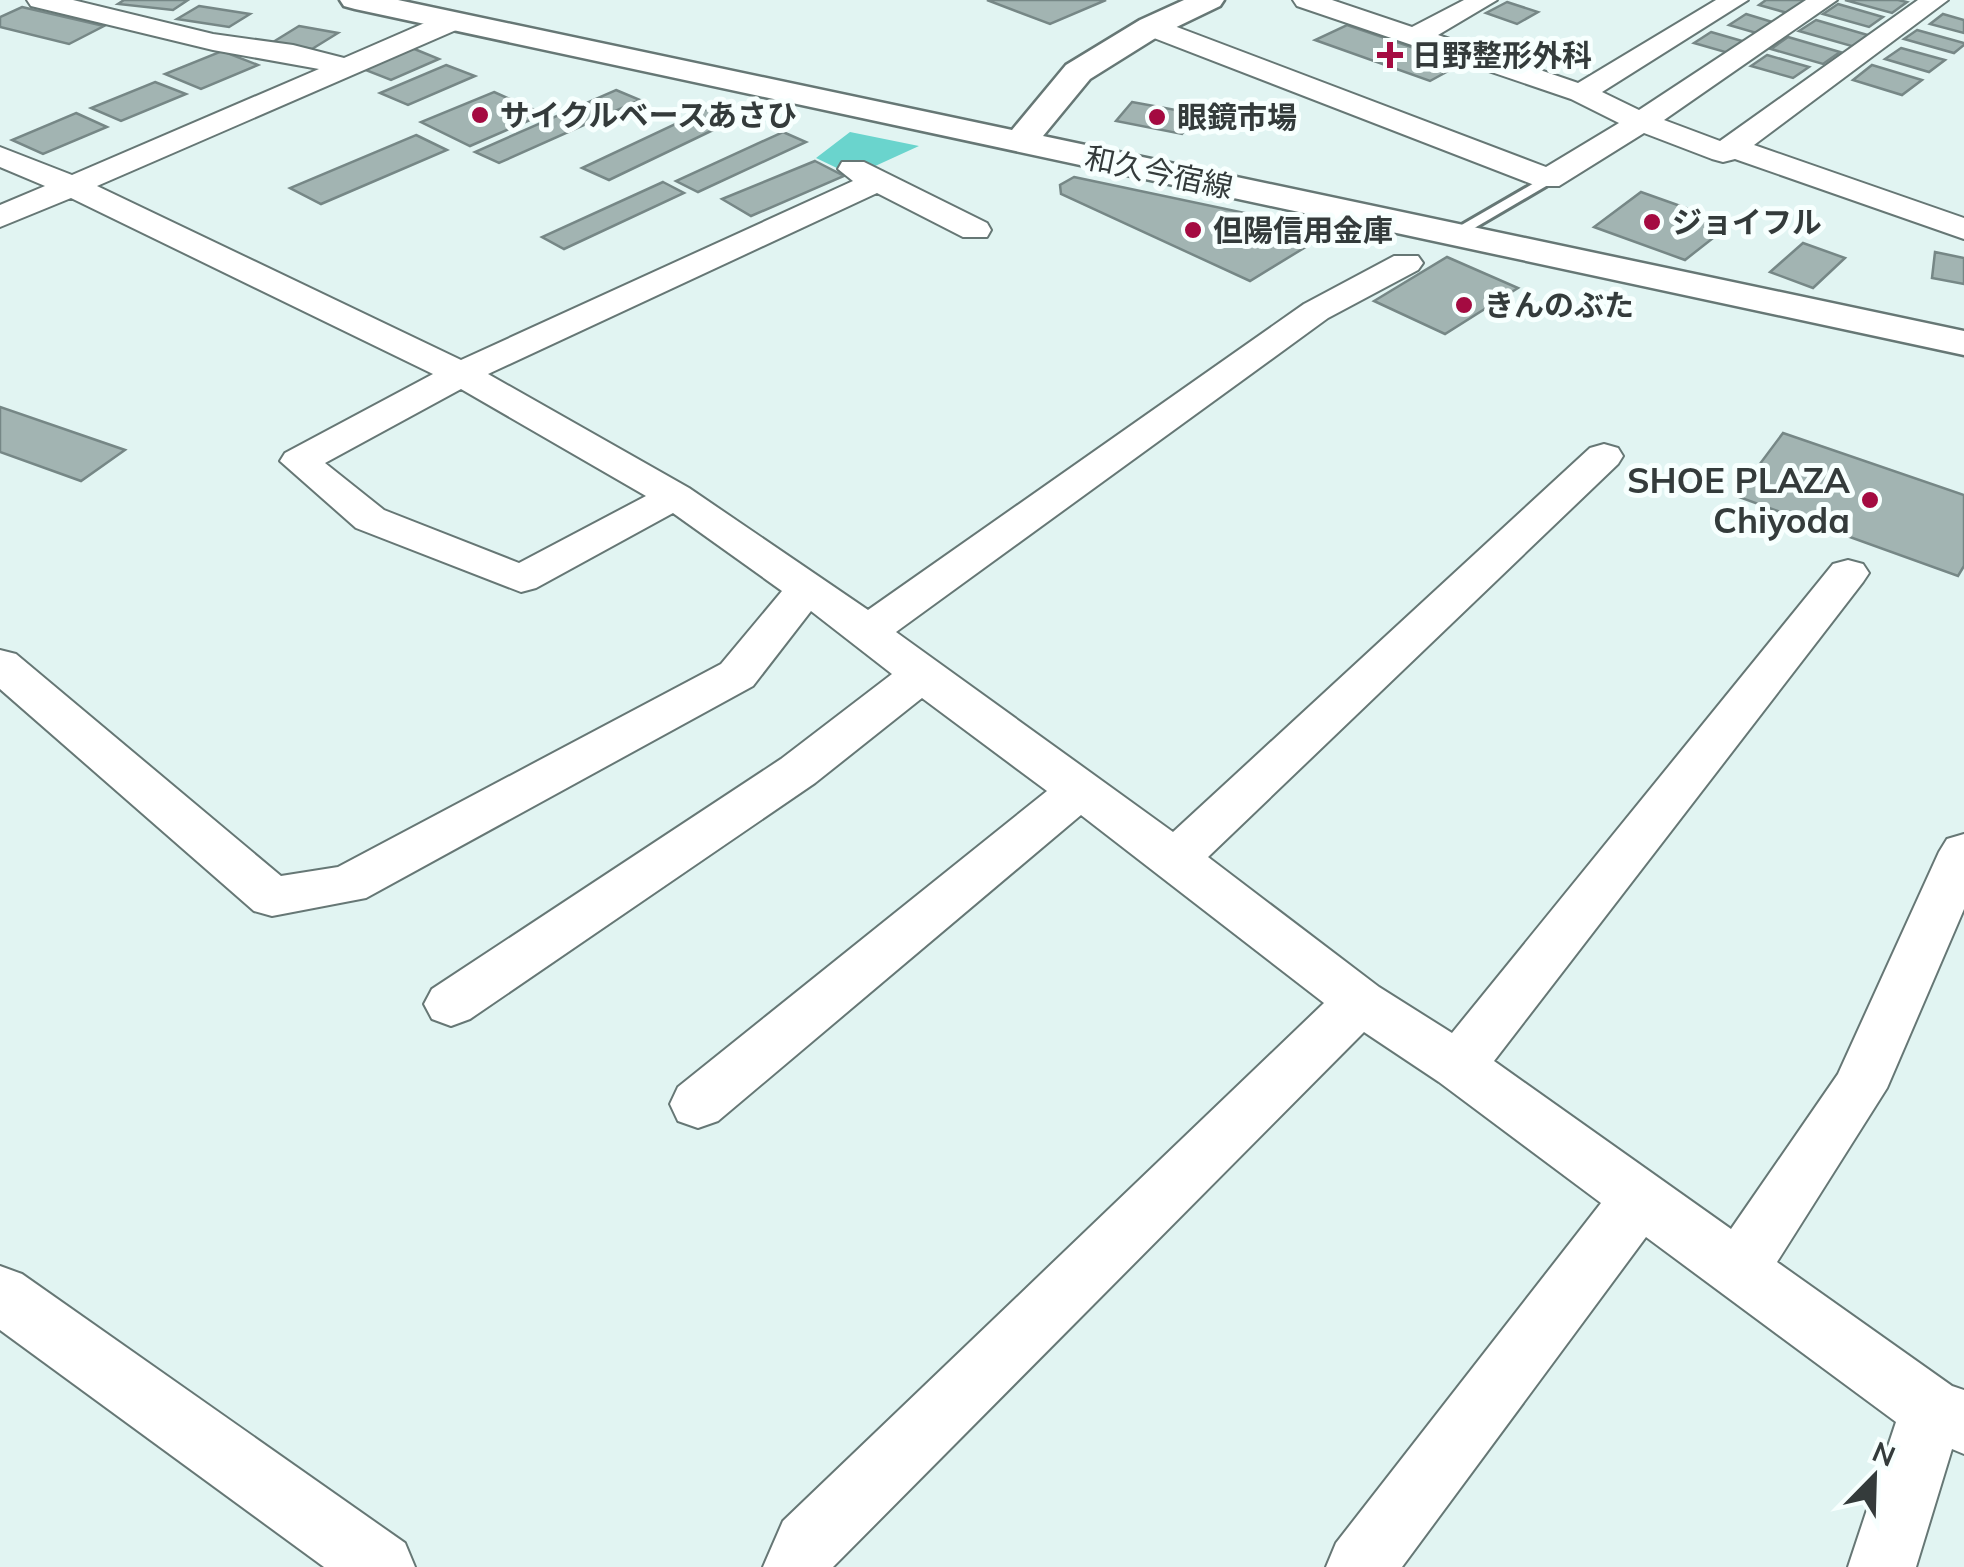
<svg xmlns="http://www.w3.org/2000/svg" width="1964" height="1567" viewBox="0 0 1964 1567" font-family="Mulish,'Noto Sans JP',sans-serif">
<style>
.green{fill:#6ad4cd}
.building{fill:#a2b4b2;stroke:#768786;stroke-width:2.5}
.lines{fill:none;stroke-linecap:round;stroke-linejoin:round}
.lane-casing{stroke:#667775;stroke-width:6}
.street-casing{stroke:#667775;stroke-width:4}
.secondary-casing{stroke:#667775;stroke-width:5}
.lane{fill:#fff;fill-rule:evenodd}
.street{fill:#fff;fill-rule:evenodd}
.secondary{fill:#fff;fill-rule:evenodd}
.poi-dot{fill:#a40b41;stroke:#f7fffe;stroke-width:4}
.labels{text-anchor:middle;dominant-baseline:central;stroke-width:10;stroke-linejoin:round;paint-order:stroke}
.far-poi-label{font-size:30px;font-weight:bold;fill:#343b3b;stroke:#f7fffe;text-anchor:start}
.far-street-label{font-size:30px;fill:#343b3b;stroke:#f7fffe}
.poi-label{font-size:35px;font-weight:bold;fill:#343b3b;stroke:#f7fffe;text-anchor:end}
</style>
<rect width="100%" height="100%" fill="#e1f4f2"/>
<path class="green" d="M850,132L919,146L873,167L859,160L839,169L816,158Z"/>
<g class="building">
<path d="M124,0H188L173,10L118,4Z"/>
<path d="M987,0H1106L1050,24Z"/>
<path d="M1766,0H1812L1791,14L1759,5Z"/>
<path d="M1845,0H1898L1907,2L1892,13Z"/>
<path d="M1507,2L1538,12L1517,24L1486,13Z"/>
<path d="M1838,4L1883,17L1869,27L1823,14Z"/>
<path d="M199,6L250,14L229,27L177,19Z"/>
<path d="M22,7L104,26L69,44L0,27V17Z"/>
<path d="M1746,14L1779,24L1763,35L1729,25Z"/>
<path d="M1943,14L1964,20V33L1930,24Z"/>
<path d="M1816,20L1871,36L1855,47L1799,31Z"/>
<path d="M1347,25L1461,64L1430,81L1315,40Z"/>
<path d="M299,26L338,33L312,49L273,42Z"/>
<path d="M1917,30L1964,43V45L1954,53L1904,39Z"/>
<path d="M1711,32L1749,43L1732,54L1694,43Z"/>
<path d="M1788,37L1840,52L1823,64L1771,49Z"/>
<path d="M412,48L439,59L391,80L363,69Z"/>
<path d="M1901,48L1945,60L1929,72L1885,59Z"/>
<path d="M222,51L258,65L201,89L165,74Z"/>
<path d="M1767,55L1809,67L1793,78L1751,66Z"/>
<path d="M446,65L475,76L408,105L380,93Z"/>
<path d="M1872,65L1922,80L1902,95L1853,80Z"/>
<path d="M155,82L186,94L121,121L91,108Z"/>
<path d="M616,90L640,100L499,163L475,152Z"/>
<path d="M494,92L544,114L470,146L421,122Z"/>
<path d="M1132,102L1198,114L1182,134L1116,121Z"/>
<path d="M707,109L734,120L609,180L582,168Z"/>
<path d="M76,113L107,127L43,154L12,140Z"/>
<path d="M783,132L806,142L698,192L676,181Z"/>
<path d="M416,135L447,150L321,204L290,188Z"/>
<path d="M815,161L844,176L751,216L722,199Z"/>
<path d="M1074,177L1297,224L1322,237L1250,281L1061,194L1060,185Z"/>
<path d="M663,182L684,193L564,249L542,237Z"/>
<path d="M1641,192L1731,224L1685,260L1594,227Z"/>
<path d="M1803,243L1845,258L1813,288L1770,272Z"/>
<path d="M1935,252L1964,258V284L1932,278Z"/>
<path d="M1447,257L1518,288L1445,334L1374,301Z"/>
<path d="M0,407L125,450L81,481L0,452Z"/>
<path d="M1783,433L1964,495V566L1958,576L1736,496Z"/>
</g>
<g class="lines">
<g class="lane-casing">
<path id="lane" d="M1548,175L1555,179L1553,182L1459,237L1446,234Z"/>
</g>
<g class="street-casing">
<g id="street">
<path d="M27,0H73L213,34L293,45L344,58L443,15H463L466,21L463,27L97,186L461,360L853,181L838,169L842,162H864L987,223L991,230L987,237H963L877,193L488,374L689,488L868,610L1304,304L1394,256H1418L1423,263L1418,270L1328,318L896,632L1173,832L1590,448L1604,444L1618,448L1623,456L1618,464L1208,857L1379,987L1452,1033L1833,564L1848,560L1863,564L1869,573L1863,582L1494,1061L1731,1229L1838,1074L1939,852L1947,839L1964,834V909L1887,1088L1777,1262L1952,1386L1964,1390V1454L1952,1449L1916,1567H1848L1896,1422L1646,1237L1402,1567H1326L1336,1543L1601,1203L1439,1082L1364,1032L833,1567H763L783,1521L1324,1003L1081,815L718,1121L698,1128L678,1121L670,1104L678,1087L1047,791L922,698L815,783L470,1019L451,1026L432,1019L424,1004L432,989L781,759L892,674L811,611L753,686L366,898L272,916L254,911L0,689V650L16,654L281,876L338,867L721,664L782,591L673,513L536,588L521,592L356,528L280,461L285,453L433,374L71,198L0,227V205L45,186L0,167V147L72,175L319,69L213,50L31,6ZM461,389L646,496L519,563L384,510L325,463Z"/>
<path d="M1293,0H1332L1412,27L1464,0H1497L1438,35L1578,83L1716,0H1748L1602,92L1639,110L1806,0H1837L1664,120L1720,141L1918,0H1948L1754,145L1964,218V239L1735,159L1723,162L1712,159L1644,133L1559,186H1537L1141,33L1137,27L1141,21H1161L1546,167L1619,123L1571,99L1297,6Z"/>
<path d="M0,1266L22,1274L405,1543L415,1567H324L0,1330Z"/>
</g>
</g>
<g class="secondary-casing">
<path id="secondary" d="M340,0H398L1012,130L1066,65L1140,20L1184,0H1224L1220,6L1162,34L1090,79L1043,136L1964,331V355L355,9L344,6Z"/>
</g>
<use href="#lane" class="lane"/>
<use href="#street" class="street"/>
<use href="#secondary" class="secondary"/>
</g>
<g class="poi-dot">
<path d="M1385 40h10v10h10v10h-10v10h-10v-10h-10v-10h10z"/>
<circle cx="480" cy="115" r="10"/>
<circle cx="1157" cy="117" r="10"/>
<circle cx="1652" cy="222" r="10"/>
<circle cx="1193" cy="230" r="10"/>
<circle cx="1464" cy="305" r="10"/>
<circle cx="1870" cy="500" r="10"/>
</g>
<g class="labels">
<g class="far-poi-label">
<text x="1412" y="55">日野整形外科</text>
<text x="500" y="115">サイクルベースあさひ</text>
<text x="1177" y="117">眼鏡市場</text>
<text x="1672" y="222">ジョイフル</text>
<text x="1213" y="230">但陽信用金庫</text>
<text x="1484" y="305">きんのぶた</text>
</g>
<g class="far-street-label">
<text transform="translate(1159 172) rotate(12)">和久今宿線</text>
</g>
<g class="poi-label">
<text x="1850" y="480">SHOE PLAZA<tspan x="1850" dy="40">Chiyoda</tspan></text>
</g>
</g>
<g transform="translate(1874 1477) rotate(23)" stroke="#f7fffe" stroke-width="8" paint-order="stroke">
<path d="M0-8L18 38L0 25L-18 38Z" fill="#343b3b"/>
<text y="-15" font-size="28" font-weight="bold" text-anchor="middle" fill="#343b3b">N</text>
</g>
</svg>
